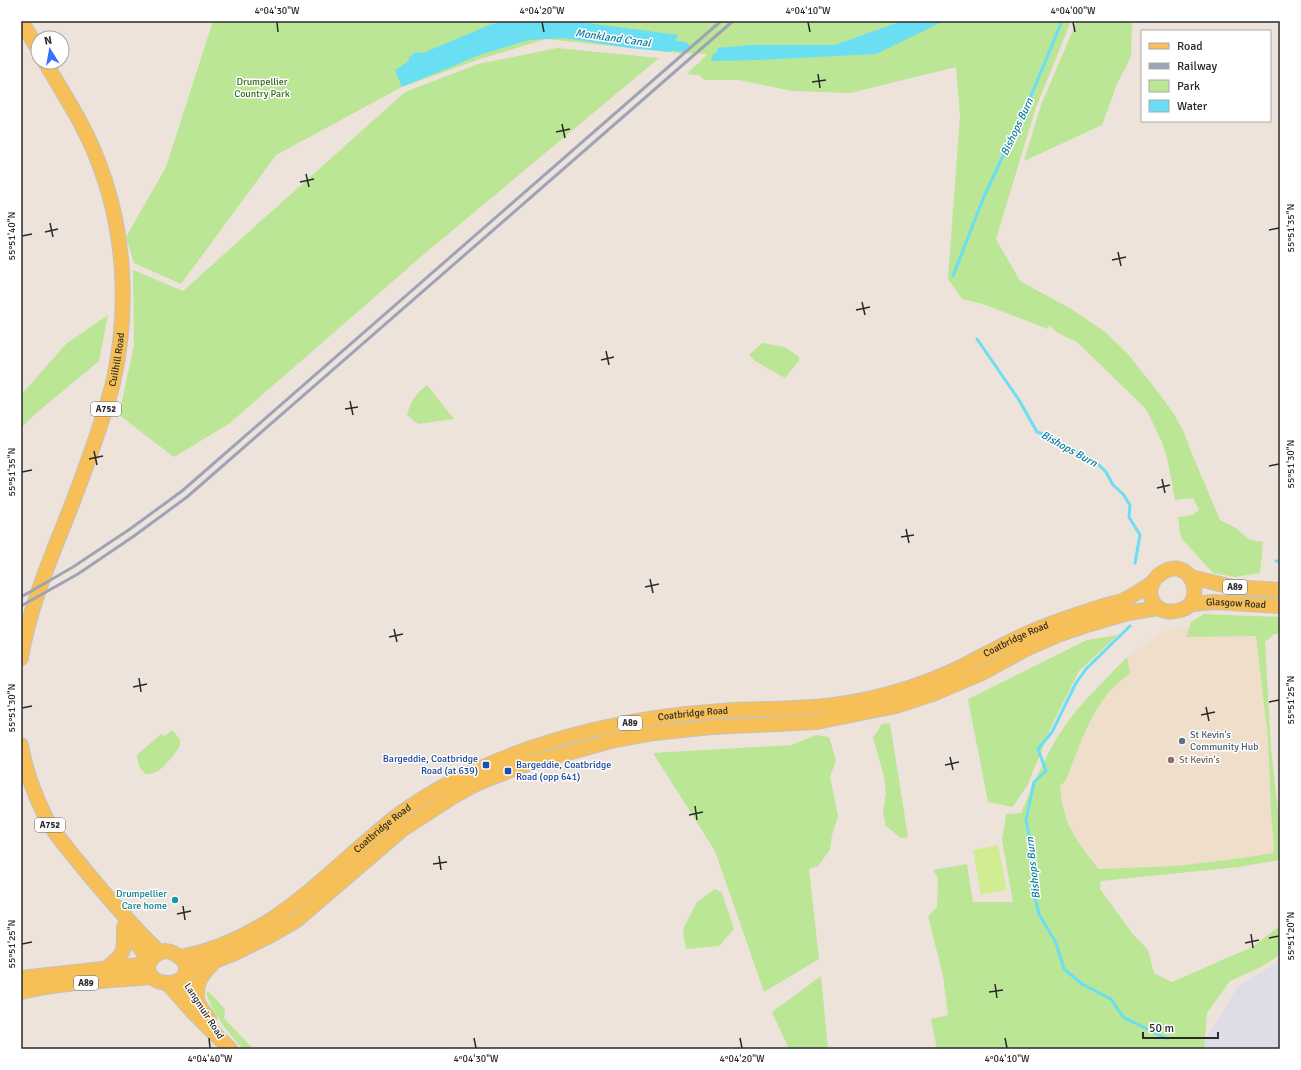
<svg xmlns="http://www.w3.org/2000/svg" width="1301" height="1070" viewBox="0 0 1301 1070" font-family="Signika,sans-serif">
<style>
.industrial{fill:#dedce5}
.education{fill:#efdfca}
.green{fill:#bae695}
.pitch{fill:#d0ed91}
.water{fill:#6adef3}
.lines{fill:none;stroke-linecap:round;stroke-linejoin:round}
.stream{stroke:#6adef3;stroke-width:3}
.canal{stroke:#6adef3;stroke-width:10}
.major-casing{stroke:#c3c3c3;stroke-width:16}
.major{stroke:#f6bf57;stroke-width:14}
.rail{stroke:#9ea4b5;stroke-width:3}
.ticks{fill:none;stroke:#2a2a2a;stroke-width:1.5}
.service-dot{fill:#5c6f8a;stroke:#fff;stroke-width:1.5}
.education-dot{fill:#8d6e63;stroke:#fff;stroke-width:1.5}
.transit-dot{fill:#1a4fb4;stroke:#fff;stroke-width:1.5}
.culture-dot{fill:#0f9aa8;stroke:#fff;stroke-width:1.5}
.labels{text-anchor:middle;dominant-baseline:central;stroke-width:3;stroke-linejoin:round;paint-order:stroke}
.shield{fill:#fff;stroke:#6a6a6a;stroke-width:1}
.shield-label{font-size:9px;font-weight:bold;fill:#2a2a2a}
.park-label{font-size:10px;fill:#316a17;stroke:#fff}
.street-label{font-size:10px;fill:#2a2a2a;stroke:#fff}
.service-label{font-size:10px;fill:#4e5e75;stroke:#fff;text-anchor:start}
.transit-label{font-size:10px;fill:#164399;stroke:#fff;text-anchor:end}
.education-label{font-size:10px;fill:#785e54;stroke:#fff;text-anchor:start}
.culture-label{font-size:10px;fill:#0d838f;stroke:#fff;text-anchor:end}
.water-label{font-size:11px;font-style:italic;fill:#087da0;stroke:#fff}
.neatline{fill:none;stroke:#2a2a2a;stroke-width:1.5}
.ticks-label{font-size:10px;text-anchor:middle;fill:#2a2a2a}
</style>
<rect width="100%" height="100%" fill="#ede3db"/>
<path class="industrial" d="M1280,961V1049H1199L1239,985Z"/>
<path class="education" d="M1189,627L1186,637L1256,636L1268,739L1271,812L1274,847L1273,853L1228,860L1175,866L1099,869L1074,836L1063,808L1060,786L1064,781L1086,730L1098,707L1110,691L1130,673L1127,657L1167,629Z"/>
<g class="green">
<path d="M213,21H1071L1035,110L996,239L1020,281L1073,310L1105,332L1127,353L1155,388L1174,414L1184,432L1190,449L1220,520L1234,527L1250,540L1263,542L1260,573L1235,577L1213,573L1181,538L1178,517L1193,515L1199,510L1193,498L1175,500L1168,462L1162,442L1146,409L1077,342L1058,333L1049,325L1048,329L983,304L962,299L948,279L960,116L956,67L850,93L792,91L739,80H704L699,75L687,74L692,69V68L699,63L707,54L679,53L546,39L477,60L402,87L276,155L181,284L134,263L126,237L166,167Z"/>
<path d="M1077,21H1132L1131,57L1117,84L1102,125L1024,161L1041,105Z"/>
<path d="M557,48L659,58L423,255L230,423L174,457L119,415L134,345L133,270L183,291L405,92L478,64Z"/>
<path d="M108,315L99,361L34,415L21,428V395L66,344Z"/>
<path d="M762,343L785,347L799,357V361L785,378L755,361L749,355Z"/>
<path d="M427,385L454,419L418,424L407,415C411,400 415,395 427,385Z"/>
<path d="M1204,614L1280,617V634H1274L1265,642L1271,749L1280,828V860L1239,867L1101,881L1100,889L1132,933L1148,950L1154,973L1172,982L1252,947L1280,926V955L1261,967L1230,981L1207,1013L1204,1049H937L931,1019L948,1015L943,976L928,916L937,907L938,878L933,870L967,864L973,902H1013L1002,840L1006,814L1021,813C1036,778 1051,741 1076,711C1092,692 1110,675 1127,657L1130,673C1123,679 1115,685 1109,692C1088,717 1078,750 1066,780L1060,786C1061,793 1061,801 1063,807C1068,831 1084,851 1099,869L1175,866L1228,860L1273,853L1274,847L1271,812L1268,739L1256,636L1186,637L1191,622Z"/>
<path d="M1118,635L1079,671L1052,725L1028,784L1013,807L988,802L968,699L1087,640Z"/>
<path d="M890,723L908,837L901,838L886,826L883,812L886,793L884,776L873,738L882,724Z"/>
<path d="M172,730L180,739V746C172,757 161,775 146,774C139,769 138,763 137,755L161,734L165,736Z"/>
<path d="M816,735L829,737L836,760L830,777L838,816L832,835L830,850L818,866L809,869L819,959L764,992L715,851L653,753L792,745Z"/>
<path d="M715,889L722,893L734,929L719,946L686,949L683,931L685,925L697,902Z"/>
<path d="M821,976L828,1049H789L772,1012Z"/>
<path d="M208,991L225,1009L224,1018L253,1049H243C228,1033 213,1014 206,993Z"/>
</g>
<path class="pitch" d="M998,845L1007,890L981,895L973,850Z"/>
<g class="water">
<path d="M508,21H572L678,35L671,52L630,48L564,38L529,40L482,54L402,87L395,70L409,61L408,58L416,52L423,53L492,24Z"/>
<path d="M902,21H944L876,54L759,60L711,61L712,56L717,52L718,48L753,45H835Z"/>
</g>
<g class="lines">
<g class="stream">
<path d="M953,276L983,199L1033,91L1062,21"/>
<path d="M977,339L1019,400L1037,432L1054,438L1070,450L1083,454L1097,463L1106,472L1113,485L1123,494L1130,505L1129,517L1140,535L1135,563"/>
<path d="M1276,561H1280"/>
<path d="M1130,626L1086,669L1076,683L1052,732L1038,749L1046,771L1034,782L1026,820L1032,851L1034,894L1039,914L1056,943L1064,969L1082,984L1111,999L1123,1017L1167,1039"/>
</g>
<path class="canal" d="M662,44L684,47"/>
<g class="major-casing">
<g id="major">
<path d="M21,21L38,49"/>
<path d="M1170,569C1173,569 1176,568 1179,569C1192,573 1197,588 1193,599C1191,605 1186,609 1180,610C1149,620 1137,580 1170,569Z"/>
<path d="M1191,577L1232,587L1280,590"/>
<path id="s1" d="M1192,604L1215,602L1280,606"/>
<path id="s2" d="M21,658C30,603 54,551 74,499C88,461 103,422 113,383C130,308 125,227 96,156C83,123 63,93 45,62"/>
<path d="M21,745C25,768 34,793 44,814C51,830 65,845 76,859C102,891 129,923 159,952"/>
<path d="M124,927L150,961"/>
<path d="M165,951C176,952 192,963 184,976C177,985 161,985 153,978C141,966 153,954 165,951Z"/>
<path id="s3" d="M181,957C212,951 242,938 269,921C317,890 356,847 401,813C423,797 446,784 470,773C547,736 638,716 722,711C760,708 797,710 834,705C878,699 922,686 961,667C990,652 1017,636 1048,625C1066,618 1085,612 1103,606C1110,604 1117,603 1124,600C1133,596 1142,589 1151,584"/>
<path d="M107,968C126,953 124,951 124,928"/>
<path d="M186,972L235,953L273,934L297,920L403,829L454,796L478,783L521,766L611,741L654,733L712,727L817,722L896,706L933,694L982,673L1026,649L1058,635L1087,625L1128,613L1158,608"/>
<path d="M21,978L148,964"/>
<path d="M183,978L188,989L209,1019"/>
<path d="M167,983L192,1011L230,1049"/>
<path d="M21,992C63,982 108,981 152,977"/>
<path d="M198,1003C194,985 201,975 213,963"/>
</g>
</g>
<use href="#major" class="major"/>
<g class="rail">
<path d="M21,597L73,567L130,529L182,491L721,21"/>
<path d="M21,606L78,574L134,536L187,497L733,21"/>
</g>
</g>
<path class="ticks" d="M277,22L278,32M542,22L544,32M808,22L810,32M1073,22L1075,32M818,74L820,88M812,82L826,80M562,124L565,138M556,132L570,129M306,174L309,187M300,182L314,179M50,223L53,237M1269,230L1279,228M45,232L58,229M22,236L32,234M1118,252L1121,266M1112,260L1126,257M862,302L865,315M856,310L870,307M606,351L609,365M601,360L614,357M350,401L353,415M345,409L358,407M94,451L97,465M89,459L103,456M1269,466L1279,464M22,472L32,470M1162,479L1165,493M1157,488L1170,485M906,529L909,543M901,537L914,535M650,579L653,593M645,587L659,584M394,629L397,642M389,637L403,634M139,678L141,692M133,687L147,684M1269,702L1279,700M1206,707L1209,721M22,708L32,706M1201,715L1215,712M950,757L953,770M945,765L959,762M695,806L697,820M689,815L703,812M439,856L441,870M433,864L447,862M183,906L185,920M177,914L191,911M1251,934L1253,948M1269,938L1279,936M1245,943L1259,940M22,944L32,942M995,984L997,998M989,992L1003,990M209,1038L210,1048M474,1038L476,1048M740,1038L742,1048M1005,1038L1007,1048"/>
<circle class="service-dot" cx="1182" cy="741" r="4"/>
<circle class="education-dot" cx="1171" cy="760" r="4"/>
<g class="transit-dot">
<rect x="482" y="761" width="8" height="8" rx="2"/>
<rect x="504" y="767" width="8" height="8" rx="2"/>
</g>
<circle class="culture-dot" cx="175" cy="900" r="4"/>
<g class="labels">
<g class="shield">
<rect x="91" y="402" width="30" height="14" rx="3"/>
<rect x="1223" y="580" width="24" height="14" rx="3"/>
<rect x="618" y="716" width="24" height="14" rx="3"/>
<rect x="35" y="818" width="30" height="14" rx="3"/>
<rect x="74" y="976" width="24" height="14" rx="3"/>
</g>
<g class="shield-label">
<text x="106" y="409">A752</text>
<text x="1235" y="587">A89</text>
<text x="630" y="723">A89</text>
<text x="50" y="825">A752</text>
<text x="86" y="983">A89</text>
</g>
<g class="park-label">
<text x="262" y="82">Drumpellier<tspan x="262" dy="12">Country Park</tspan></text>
</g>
<g class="street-label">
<text stroke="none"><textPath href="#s2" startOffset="314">Cuilhill Road</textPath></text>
<text stroke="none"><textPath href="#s1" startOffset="44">Glasgow Road</textPath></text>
<text stroke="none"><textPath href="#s3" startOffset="914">Coatbridge Road</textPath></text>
<text stroke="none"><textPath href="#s3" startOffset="578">Coatbridge Road</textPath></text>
<text stroke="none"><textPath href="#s3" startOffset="242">Coatbridge Road</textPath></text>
<text transform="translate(204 1011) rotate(57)">Langmuir Road</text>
</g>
<g class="service-label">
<text x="1190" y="735">St Kevin's<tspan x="1190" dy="12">Community Hub</tspan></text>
</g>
<g class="transit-label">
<text x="478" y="759">Bargeddie, Coatbridge<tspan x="478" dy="12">Road (at 639)</tspan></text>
<text x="516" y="765" text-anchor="start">Bargeddie, Coatbridge<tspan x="516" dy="12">Road (opp 641)</tspan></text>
</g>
<g class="education-label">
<text x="1179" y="760">St Kevin's</text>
</g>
<g class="culture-label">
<text x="167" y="894">Drumpellier<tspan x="167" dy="12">Care home</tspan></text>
</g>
<g class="water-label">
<text transform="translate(613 38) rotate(8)">Monkland Canal</text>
<text transform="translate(1017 127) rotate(-65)">Bishops Burn</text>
<text transform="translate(1069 449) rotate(29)">Bishops Burn</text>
<text transform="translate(1033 868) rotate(-96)">Bishops Burn</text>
</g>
</g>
<rect width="1301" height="1070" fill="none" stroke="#ffffff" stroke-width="44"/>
<rect x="1141" y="30" width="130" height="92" fill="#ffffff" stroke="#aaaaaa"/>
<rect x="1149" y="43" width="20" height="6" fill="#f6bf57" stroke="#aaaaaa"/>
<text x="1177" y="50" font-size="12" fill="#2a2a2a">Road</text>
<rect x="1149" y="63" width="20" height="6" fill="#9ea4b5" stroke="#aaaaaa"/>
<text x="1177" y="70" font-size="12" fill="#2a2a2a">Railway</text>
<rect x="1149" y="80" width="20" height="12" fill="#bae695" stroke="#aaaaaa"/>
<text x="1177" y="90" font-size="12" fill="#2a2a2a">Park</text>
<rect x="1149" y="100" width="20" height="12" fill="#6adef3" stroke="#aaaaaa"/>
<text x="1177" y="110" font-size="12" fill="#2a2a2a">Water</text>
<g transform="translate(50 50) rotate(349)"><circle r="19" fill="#ffffff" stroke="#aaaaaa"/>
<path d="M0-3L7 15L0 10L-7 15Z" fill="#3672ff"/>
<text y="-6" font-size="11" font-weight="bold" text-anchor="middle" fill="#2a2a2a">N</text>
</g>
<path d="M1143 1032v6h75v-6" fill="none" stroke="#2a2a2a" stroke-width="2"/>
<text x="1149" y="1032" font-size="12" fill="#2a2a2a" stroke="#ffffff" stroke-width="3" paint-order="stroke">50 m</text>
<rect x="22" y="22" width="1257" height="1026" class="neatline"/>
<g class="ticks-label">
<text x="277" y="14">4°04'30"W</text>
<text x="542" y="14">4°04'20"W</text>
<text x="808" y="14">4°04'10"W</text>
<text x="1073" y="14">4°04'00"W</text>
<text transform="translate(1290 228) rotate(-90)" y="4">55°51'35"N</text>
<text transform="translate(11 236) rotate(-90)" y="4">55°51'40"N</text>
<text transform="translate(1290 464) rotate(-90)" y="4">55°51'30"N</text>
<text transform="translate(11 472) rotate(-90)" y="4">55°51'35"N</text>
<text transform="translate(1290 700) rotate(-90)" y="4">55°51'25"N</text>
<text transform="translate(11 708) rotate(-90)" y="4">55°51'30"N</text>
<text transform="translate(1290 936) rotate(-90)" y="4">55°51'20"N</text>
<text transform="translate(11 944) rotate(-90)" y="4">55°51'25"N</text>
<text x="210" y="1062">4°04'40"W</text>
<text x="476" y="1062">4°04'30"W</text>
<text x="742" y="1062">4°04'20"W</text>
<text x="1007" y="1062">4°04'10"W</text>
</g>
</svg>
